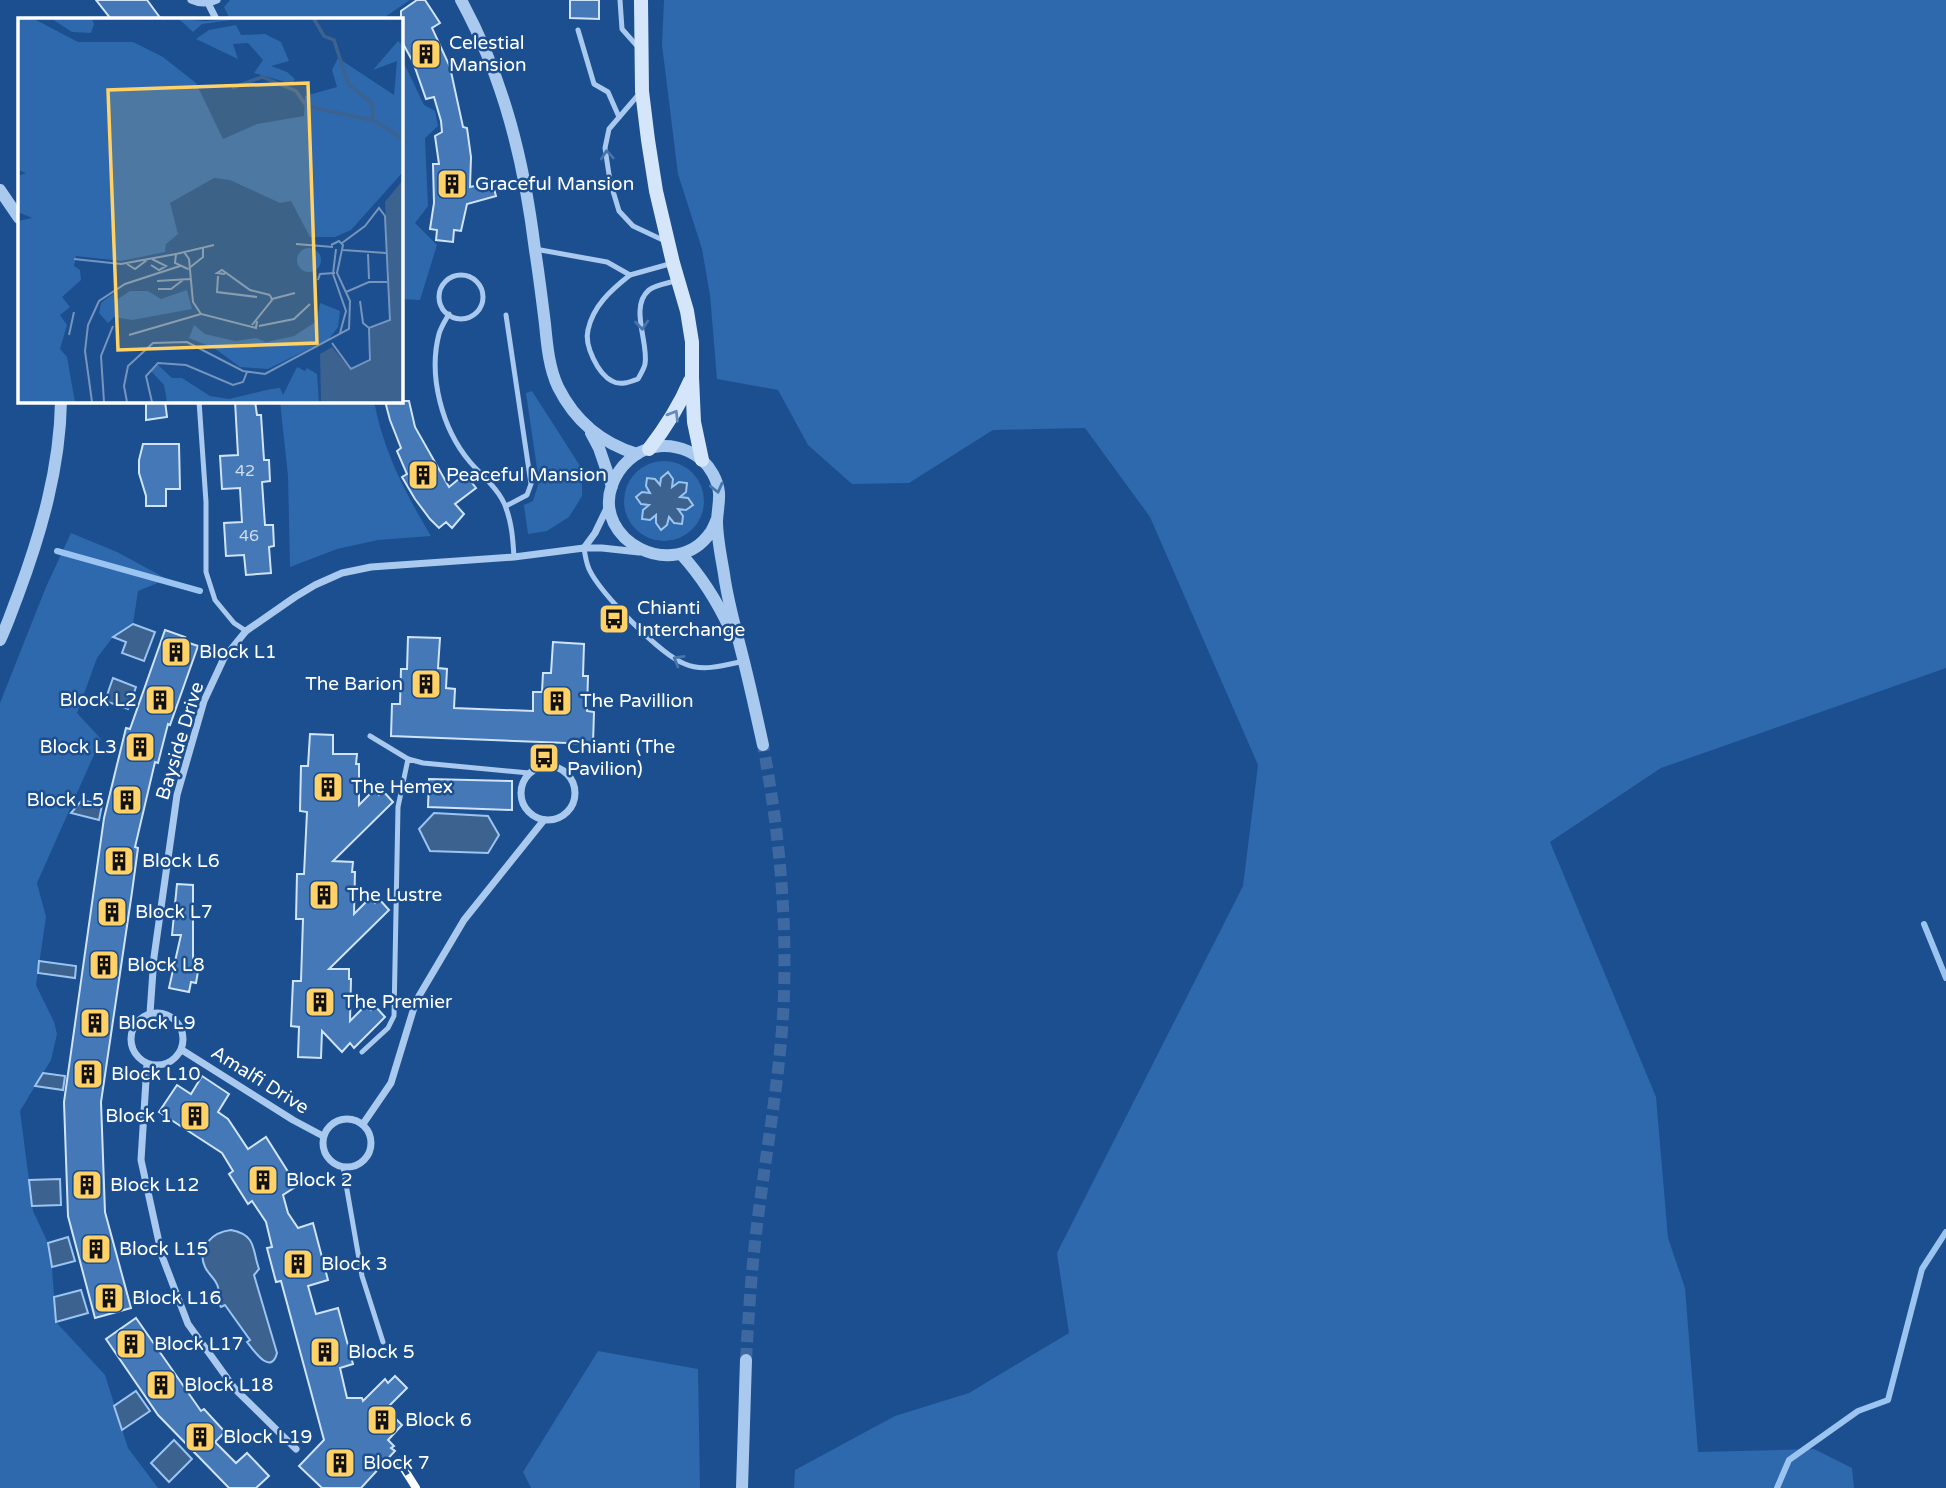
<svg xmlns="http://www.w3.org/2000/svg" width="1946" height="1488" viewBox="0 0 1946 1488" font-family="'Varela Round',sans-serif">
<style>
.green{fill:#2e69ad}
.water{fill:#3c6290;stroke:#9cc4f0;stroke-width:2}
.lines{fill:none;stroke-linecap:round;stroke-linejoin:round}
.stream{stroke:#9cc4f0;stroke-width:6}
.building{fill:#4478b7;stroke:#cfe3fa;stroke-width:2}
.tertiary-tunnel{stroke:#3d69a0;stroke-width:12;stroke-dasharray:12 6;stroke-linecap:butt}
.service{stroke:#a9c9ee;stroke-width:5}
.minor{stroke:#a9c9ee;stroke-width:7}
.tertiary{stroke:#a9c9ee;stroke-width:12}
.secondary{stroke:#d6e6fa;stroke-width:14}
.rail-casing{stroke:#fff;stroke-width:8}
.rail{stroke:#1b4f8f;stroke-width:5;stroke-dasharray:16;stroke-linecap:butt}
.oneway{stroke:#4674ac}
.oneway2{stroke:#668bba}
.labels{text-anchor:middle;dominant-baseline:central;stroke-width:5;stroke-linejoin:round;paint-order:stroke}
.number-label{font-size:16px;fill:#d0dded}
.poi-label{font-size:19px;fill:#fff;stroke:#1b4f8f;text-anchor:start}
.street-label{font-size:19px;fill:#fff;stroke:#1b4f8f}
.inset-river{fill:none;stroke:#3c6290;stroke-width:3.5}
.inset-road{fill:none;stroke:#7695bc;stroke-width:2}
.view{fill:#ffd166;fill-opacity:0.15;stroke:#ffd166;stroke-width:3.5}
.inset-edge{fill:none;stroke:#fff;stroke-width:3.5}
</style>
<rect width="100%" height="100%" fill="#1b4f8f"/>
<g class="green">
<path d="M230,0H410L382,19H230L224,7Z"/>
<path d="M664,0H1946V668L1661,768L1550,842L1656,1097L1668,1238L1685,1288L1698,1452L1814,1449L1852,1468L1854,1488H794L795,1470L895,1416L969,1393L1069,1333L1057,1253L1243,886L1258,765L1150,517L1085,428L993,430L909,483L852,484L808,445L778,390L717,379L710,295L702,249L678,174L662,45Z"/>
<path d="M401,57L424,105L435,111L438,126L425,138L428,206L415,223L437,245L420,300L401,299Z"/>
<path d="M532,391L582,469V496L569,517L547,531L528,534L524,505L533,501L539,482L526,393Z"/>
<path d="M280,401H374C383,450 405,493 431,536L378,540L337,549L290,567L288,476Z"/>
<circle cx="664" cy="501" r="40"/>
<path d="M71,533L117,552L167,579L138,591L133,624L113,637L97,658L77,713L101,739L37,883L46,917L36,985L54,1022L57,1034L51,1060L20,1111L33,1211L48,1243L51,1255L56,1322L105,1375L128,1448L158,1488H0V703L46,587Z"/>
<path d="M598,1351L698,1369L700,1488H531L523,1472Z"/>
</g>
<g class="water">
<path d="M668,472L673,479L672,487L679,482L687,483L686,492L680,497L688,498L693,505L686,510L678,509L683,516L682,524L674,523L669,517L667,525L661,530L656,523V515L650,520L642,519L643,510L649,505L641,504L636,497L642,492L650,493L646,486L647,478L655,479L660,485L661,478Z"/>
<path d="M133,624L155,632L144,661L122,653L126,642L113,637Z"/>
<path d="M113,678L136,687L128,709L105,701Z"/>
<path d="M82,800L102,805L99,820L71,813Z"/>
<path d="M434,813L488,816L499,835L488,853L430,851L419,829Z"/>
<path d="M39,961L76,966L75,978L38,973Z"/>
<path d="M43,1073L65,1076L63,1090L35,1086Z"/>
<path d="M60,1179L61,1205L32,1206L29,1180Z"/>
<path d="M231,1230C257,1235 252,1250 259,1269L254,1275L277,1353C271,1376 254,1351 247,1342L250,1340L225,1305L221,1307L215,1298C217,1293 219,1292 218,1287C216,1279 208,1274 205,1267C196,1247 213,1232 231,1230Z"/>
<path d="M68,1237L75,1261L52,1267L48,1243Z"/>
<path d="M81,1290L88,1313L56,1322L54,1297Z"/>
<path d="M136,1391L150,1411L122,1430L114,1406Z"/>
<path d="M174,1440L192,1459L169,1482L151,1463Z"/>
</g>
<g class="lines">
<g class="stream">
<path d="M57,551L200,591"/>
<path d="M1924,924L1946,978"/>
<path d="M1777,1488L1789,1460L1858,1411L1888,1400L1922,1269L1946,1232"/>
</g>
</g>
<g class="building">
<path d="M96,0H147L161,19H111Z"/>
<path d="M417,0H425L440,23L432,28L450,67L463,127L467,128L471,157L470,187L492,182L496,196L467,204L461,231L454,230L453,242L436,240L437,230L430,229L434,203L433,164H439L435,136L442,132L441,121L434,97L426,99L413,62L401,40V11Z"/>
<path d="M570,0H599V19L570,18Z"/>
<path d="M146,401H165L167,417L146,420Z"/>
<path d="M235,401H255L257,415H261L264,460H269L270,481L262,482L265,525H273L274,546L269,547L271,573L246,575L244,555L226,556L224,523L242,522L240,488L222,489L220,456L238,455Z"/>
<path d="M385,401H409L415,427L449,487L465,474L476,488L455,504L464,514L452,528L446,522L439,528L430,519L415,499L402,477L407,474L397,451L401,448L390,420Z"/>
<path d="M143,444H179L180,489H166V506H146V496L139,473V460Z"/>
<path d="M165,630L185,637L183,641L198,646L170,725L168,724L158,763L155,762L135,847L138,848L132,892L101,1102L105,1212L131,1308L95,1318L68,1216L64,1102L104,818L126,728L130,729Z"/>
<path d="M408,637L440,638L438,668L447,669L446,688L455,689L454,708L533,711V692H542L543,673H551L553,642L584,644L583,676H588L587,711L594,712L593,744L391,736L392,704H400L401,669H407Z"/>
<path d="M310,734L333,735V754H357L356,764H359V805L374,790L379,795L383,791L393,802L333,861L353,862L352,872H355L354,914L370,898L375,903L379,899L389,910L329,969H349V979H351L350,1021L366,1005L371,1010L375,1006L385,1017L354,1048L350,1043L342,1052L322,1031L321,1058L298,1057L299,1027L291,1026L293,981H301L303,919H296L297,874H304L307,812L300,811L301,766H308Z"/>
<path d="M429,779L512,781V810L428,807Z"/>
<path d="M177,884L193,885V960H200L196,983L191,982L189,992L169,988L181,935H172Z"/>
<path d="M202,1076L229,1094L218,1112L228,1119L248,1149L266,1137L297,1186L283,1195L288,1213L298,1228L313,1223L328,1280L308,1286L316,1314L338,1308L353,1364L340,1368L347,1398H362L363,1401L385,1379L388,1383L395,1376L407,1388L386,1409L402,1425L388,1440L394,1446L391,1448L395,1451L361,1488H322L299,1466L324,1440L281,1281L276,1282L267,1248L272,1247L266,1222L252,1201L248,1204L229,1174L233,1171L222,1153L159,1112L177,1085L191,1094Z"/>
<path d="M136,1318L201,1411L204,1409L225,1432L215,1442L236,1463L247,1453L269,1476L256,1488H229L158,1415L106,1339Z"/>
</g>
<g class="lines">
<path class="tertiary-tunnel" d="M746,1360C749,1305 753,1250 761,1195C769,1136 779,1076 783,1016C788,925 780,835 763,745"/>
<g class="service">
<path d="M620,0L622,29L638,47"/>
<path d="M578,30L594,84L608,92L619,117"/>
<path d="M639,94L609,129L605,148L610,181L619,211L633,226L665,241"/>
<path d="M535,249L607,262L630,275L673,263"/>
<path d="M630,275C611,290 593,306 588,330C584,345 598,374 612,381C620,386 630,382 638,379C640,375 644,369 645,364C649,343 629,307 649,290C655,285 668,283 675,281"/>
<circle cx="461" cy="297" r="22"/>
<path d="M449,314C445,321 441,327 439,334C428,376 442,429 470,462C482,476 500,490 506,508C512,524 513,541 514,557"/>
<path d="M506,315L531,484L527,495L506,506"/>
<path d="M199,401L206,502V572L215,600L234,623L246,631"/>
<path d="M584,548C585,555 586,562 589,569C600,593 661,655 685,664C703,672 726,665 744,661"/>
<path d="M370,736L408,759"/>
<path d="M362,1052L388,1028L394,1016L398,807L408,759L423,763L529,773"/>
<path d="M343,1167L362,1276L383,1342"/>
</g>
<g class="minor">
<path d="M191,0C200,4 207,4 217,0"/>
<path d="M208,3L216,19"/>
<path d="M584,548L595,533L608,506"/>
<circle cx="548" cy="793" r="27"/>
<circle cx="157" cy="1039" r="26"/>
<path d="M150,1013L154,957L177,795L204,701L224,658L246,631L295,597L315,585L342,573L371,567L514,557L584,548H602L639,552"/>
<path d="M182,1050L293,1120L323,1136"/>
<path d="M147,1064L141,1160L162,1256L188,1324L235,1389L296,1449"/>
<circle cx="347" cy="1143" r="24"/>
<path d="M363,1124L391,1083L416,1001L464,920L544,820"/>
</g>
<g class="tertiary">
<path d="M461,0C504,79 524,161 535,250C539,275 542,300 545,324C547,345 549,368 558,387C575,421 601,443 637,454"/>
<path d="M0,190L19,218"/>
<path d="M591,433L599,448L612,486"/>
<path d="M717,519C715,523 713,529 710,533C675,583 592,541 612,485C619,466 635,451 654,447C677,443 702,453 713,474C723,493 718,502 717,521C717,538 721,556 724,574C728,604 737,633 744,662C751,690 757,718 763,745"/>
<path d="M681,554C702,577 717,601 730,629"/>
<path d="M0,640C7,626 12,610 18,595C41,533 60,468 61,401"/>
<path d="M742,1488L746,1360"/>
</g>
<g class="secondary">
<path d="M641,0L642,91L648,140L656,191L673,263L687,311L692,342V377L694,422L702,460"/>
<path d="M649,449C666,427 679,407 690,381"/>
</g>
<g class="rail-casing">
<path id="rail" d="M399,1461L416,1488"/>
</g>
<use href="#rail" class="rail"/>
</g>
<defs><path id="oneway-chevron" d="M-2-3.5L2.5 0L-2 3.5" fill="none" stroke-width="1.6" stroke-linecap="round" stroke-linejoin="round" transform="scale(1.75)"/></defs>
<g class="oneway">
<use href="#oneway-chevron" transform="translate(607 155) rotate(-94)"/>
<use href="#oneway-chevron" transform="translate(642 325) rotate(85)"/>
<use href="#oneway-chevron" transform="translate(717 488) rotate(76)"/>
<use href="#oneway-chevron" transform="translate(678 660) rotate(-150)"/>
</g>
<use class="oneway2" href="#oneway-chevron" transform="translate(674 415) rotate(-59)"/>
<defs>
<g id="building-square" transform="scale(1.575)"><rect x="-9" y="-9" width="18" height="18" rx="4" fill="#ffd166" stroke="#1b4f8f"/><path d="M-4-6H4V6H1V3H-1V6H-4ZM-2.5-4.3h1.7v1.8h-1.7ZM.8-4.3h1.7v1.8H.8ZM-2.5-1h1.7V.8h-1.7ZM.8-1h1.7V.8H.8Z" fill="#111"/></g>
<g id="bus-square" transform="scale(1.575)"><rect x="-9" y="-9" width="18" height="18" rx="4" fill="#ffd166" stroke="#1b4f8f"/><path d="M-5-6H5V4H4V6H2V4H-2V6H-4V4H-5ZM-3.5-4V0h7V-4ZM-3.5 1.2v1.5H-2V1.2ZM2 1.2v1.5H3.5V1.2Z" fill="#111"/></g>
</defs>
<g fill-rule="evenodd">
<use href="#building-square" x="426" y="54"/>
<use href="#building-square" x="452" y="184"/>
<use href="#building-square" x="423" y="475"/>
<use href="#bus-square" x="614" y="619"/>
<use href="#building-square" x="176" y="652"/>
<use href="#building-square" x="426" y="684"/>
<use href="#building-square" x="160" y="700"/>
<use href="#building-square" x="557" y="701"/>
<use href="#building-square" x="140" y="747"/>
<use href="#bus-square" x="544" y="758"/>
<use href="#building-square" x="328" y="787"/>
<use href="#building-square" x="127" y="800"/>
<use href="#building-square" x="119" y="861"/>
<use href="#building-square" x="324" y="895"/>
<use href="#building-square" x="112" y="912"/>
<use href="#building-square" x="104" y="965"/>
<use href="#building-square" x="320" y="1002"/>
<use href="#building-square" x="95" y="1023"/>
<use href="#building-square" x="88" y="1074"/>
<use href="#building-square" x="195" y="1116"/>
<use href="#building-square" x="263" y="1180"/>
<use href="#building-square" x="87" y="1185"/>
<use href="#building-square" x="96" y="1249"/>
<use href="#building-square" x="298" y="1264"/>
<use href="#building-square" x="109" y="1298"/>
<use href="#building-square" x="131" y="1344"/>
<use href="#building-square" x="325" y="1352"/>
<use href="#building-square" x="161" y="1385"/>
<use href="#building-square" x="382" y="1420"/>
<use href="#building-square" x="200" y="1437"/>
<use href="#building-square" x="340" y="1463"/>
</g>
<g class="labels">
<g class="number-label">
<text x="245" y="471">42</text>
<text x="249" y="536">46</text>
</g>
<g class="poi-label">
<text x="449" y="43">Celestial<tspan x="449" dy="22">Mansion</tspan></text>
<text x="475" y="184">Graceful Mansion</text>
<text x="446" y="475">Peaceful Mansion</text>
<text x="637" y="608">Chianti<tspan x="637" dy="22">Interchange</tspan></text>
<text x="199" y="652">Block L1</text>
<text x="403" y="684" text-anchor="end">The Barion</text>
<text x="137" y="700" text-anchor="end">Block L2</text>
<text x="580" y="701">The Pavillion</text>
<text x="117" y="747" text-anchor="end">Block L3</text>
<text x="567" y="747">Chianti (The<tspan x="567" dy="22">Pavilion)</tspan></text>
<text x="351" y="787">The Hemex</text>
<text x="104" y="800" text-anchor="end">Block L5</text>
<text x="142" y="861">Block L6</text>
<text x="347" y="895">The Lustre</text>
<text x="135" y="912">Block L7</text>
<text x="127" y="965">Block L8</text>
<text x="343" y="1002">The Premier</text>
<text x="118" y="1023">Block L9</text>
<text x="111" y="1074">Block L10</text>
<text x="172" y="1116" text-anchor="end">Block 1</text>
<text x="286" y="1180">Block 2</text>
<text x="110" y="1185">Block L12</text>
<text x="119" y="1249">Block L15</text>
<text x="321" y="1264">Block 3</text>
<text x="132" y="1298">Block L16</text>
<text x="154" y="1344">Block L17</text>
<text x="348" y="1352">Block 5</text>
<text x="184" y="1385">Block L18</text>
<text x="405" y="1420">Block 6</text>
<text x="223" y="1437">Block L19</text>
<text x="363" y="1463">Block 7</text>
</g>
<g class="street-label">
<text transform="translate(180 741) rotate(-73)">Bayside Drive</text>
<text transform="translate(260 1080) rotate(32)">Amalfi Drive</text>
</g>
</g>
<g transform="translate(18 18)">
<rect width="385" height="385" fill="#1b4f8f"/>
<path d="M0,1H16L60,24H115L145,39L178,65L205,121L239,106L286,98L287,78L319,69L314,52L320,40L376,77L379,43L355,52L380,23L385,28L384,155L333,212L317,219H292L273,183L262,185L212,162L196,160L152,185L160,216L148,226L147,234L103,243L58,238L56,248L62,252L63,262L44,279L52,289L42,297L49,307L42,331L49,339L57,384H0V203L14,200L0,194V158L8,155L0,152ZM34,1H74L76,6L73,15L54,14ZM161,1L187,3L220,1L184,6L175,14ZM218,7L223,17L247,16L263,24L271,43L253,48L269,54L277,61L274,66L236,55L245,42L230,25L215,26L220,41L178,21L191,12ZM279 242a12 12 0 1 1 24 0a12 12 0 1 1-24 0ZM169,272L174,291L114,302L96,299L90,305L81,295L83,285L96,275L100,281L112,273H130L143,281ZM302,285L322,293L320,309L311,321L250,351L222,349L196,330L171,320L176,307L187,316L217,323L238,320L248,324L276,318L299,303ZM140,347L154,360H164L192,378L211,381L253,371L262,370L265,377L279,349L287,353L289,350L299,356L301,384H149L146,367L133,353Z" fill="#2e69ad"/>
<path d="M385,162V384H303L302,336L314,329L333,352L353,343L352,311L373,303L367,184Z" fill="#3c6290"/>
<path class="inset-river" d="M296,1L306,18L316,22L330,66L354,85L355,102L385,121M214,70L244,59L278,73L287,86L297,90L353,102M363,327L385,315"/>
<path class="inset-road" d="M278,226L315,229M318,231L315,256L328,293L322,315M325,232L368,235M166,234L171,241L175,284L183,296L238,310L239,303M350,236L351,261M56,241L103,246L158,236M109,246L117,251L129,242M133,247L141,252L148,248L134,241M170,251L157,245L158,236L196,227M170,251L185,239V230M207,256L199,255L204,252L232,272L252,277M200,258L199,274L239,279M300,262L302,256L317,255M139,263L172,261M140,271H153L165,262M328,274L351,264H369M254,281L277,275M342,283L345,305L351,310M234,307L254,282L252,277M241,308L276,301L292,286M51,317L56,294M111,317L183,296M314,325L333,351L352,342L351,310L372,302L367,198L361,190L347,208L324,225M74,384L67,333L70,307L81,283L107,266L162,248M86,384L83,338L95,308M109,384L106,368L110,348L135,325L169,324L225,353L247,356L331,311L332,283L319,255L325,227L321,223L313,227M134,384L128,358L140,345L168,347L215,367L225,364L229,354"/>
<path class="view" d="M290,65L299,325L100,332L90,72Z"/>
<rect width="385" height="385" class="inset-edge"/>
</g>
</svg>
